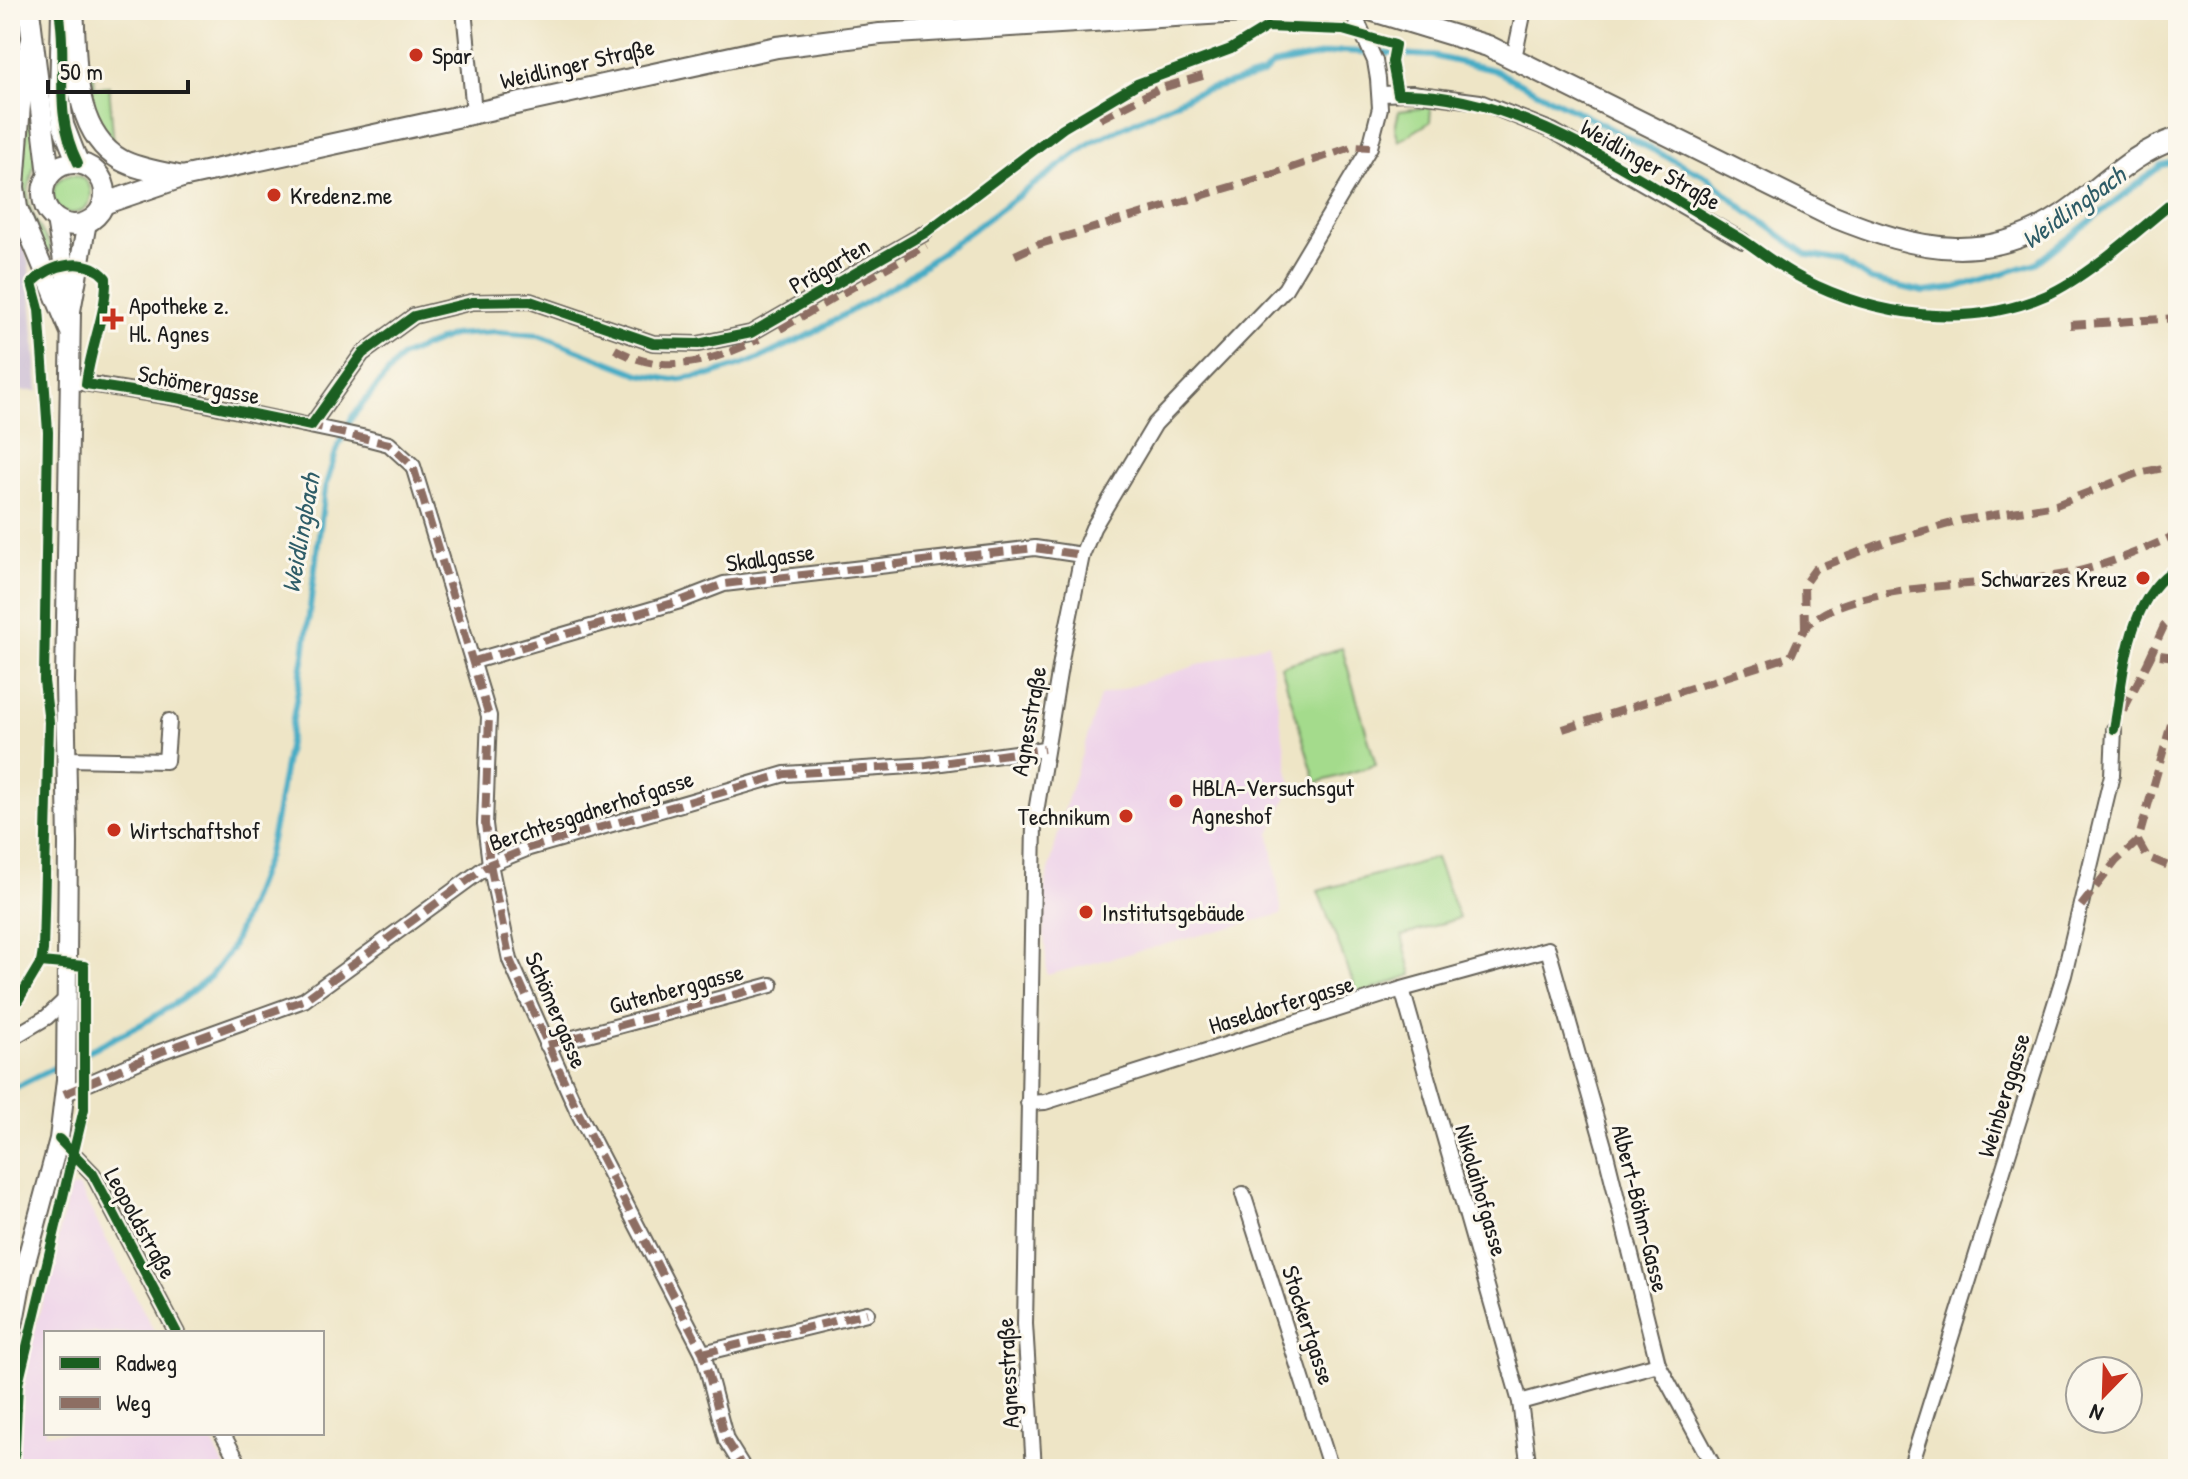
<svg xmlns="http://www.w3.org/2000/svg" width="2188" height="1479" viewBox="0 0 2188 1479" font-family="'Patrick Hand',sans-serif">
<style>
.built{fill:#edd0e9}
.industrial{fill:#ccbed4}
.green{fill:#a4db8c;stroke:#607c54;stroke-width:2}
.lines{fill:none;stroke-linecap:round;stroke-linejoin:round}
.stream{stroke:#46acc5;stroke-width:6}
.minor-casing{stroke:#666258;stroke-width:18}
.tertiary-casing{stroke:#666258;stroke-width:22}
.secondary-casing{stroke:#666258;stroke-width:24}
.minor{stroke:#fff;stroke-width:14}
.tertiary{stroke:#fff;stroke-width:18}
.secondary{stroke:#fff;stroke-width:20}
.quiet{stroke:#8d6e63;stroke-width:8;stroke-dasharray:16 8;stroke-linecap:butt}
.cycleway-casing{stroke:#fbf7ec;stroke-width:15}
.cycleway{stroke:#1b5e20;stroke-width:10}
.poi-dot{fill:#c8321e;stroke:#fbf7ec;stroke-width:3}
.labels{text-anchor:middle;dominant-baseline:central;stroke-width:6;stroke-linejoin:round;paint-order:stroke}
.poi-label{font-size:24px;fill:#1c1c1c;stroke:#fbf7ec;text-anchor:start}
.street-label{font-size:24px;fill:#1c1c1c;stroke:#fbf7ec}
.water-label{font-size:26px;font-style:italic;fill:#2f5d68;stroke:#fbf7ec}
</style>
<rect width="100%" height="100%" fill="#fbf7ec"/>
<filter id="ink" filterUnits="userSpaceOnUse"><feTurbulence type="fractalNoise" baseFrequency=".0125" numOctaves="2"/><feDisplacementMap in="SourceGraphic" scale="16" xChannelSelector="R" yChannelSelector="G"/><feConvolveMatrix kernelMatrix="1 2 1 2 8 2 1 2 1" color-interpolation-filters="sRGB"/></filter>
<filter id="wash" filterUnits="userSpaceOnUse"><feTurbulence type="fractalNoise" baseFrequency=".006" numOctaves="4" result="noise"/><feDisplacementMap in="SourceGraphic" scale="32" xChannelSelector="R" yChannelSelector="G"/><feGaussianBlur stdDeviation="1.8" result="paint"/><feColorMatrix in="noise" values="0 0 0 0 0 0 0 0 0 0 0 0 0 0 0 0 0 1.4 0 .05"/><feComposite in="paint" operator="in"/></filter>
<g filter="url(#wash)">
<rect width="100%" height="100%" fill="#eee5c6"/>
<g class="built">
<path d="M1268,643L1291,787L1270,834L1282,914L1047,975L1042,898L1063,814L1100,696Z"/>
<path d="M79,1187L155,1333H46V1433H207L226,1469H17L21,1387L70,1188Z"/>
</g>
<path class="industrial" d="M10,216L24,243L29,265L38,391H10Z"/>
<g class="green">
<path d="M85,66L93,67L95,88L109,86L114,145L95,121Z"/>
<path d="M1431,107L1430,122L1399,141L1395,128L1399,111Z"/>
<path d="M28,110C52,142 24,176 29,203C33,219 45,235 52,250L44,252L25,203L22,180Z"/>
<circle cx="72" cy="194" r="19"/>
<path d="M1342,648L1376,765L1316,783L1281,666Z"/>
<path d="M1436,858L1459,918L1402,936L1412,975L1358,995L1318,891Z"/>
</g>
<g class="lines">
<path class="stream" d="M10,1090L142,1024L182,999L210,977L231,949L267,858L275,822L304,655L325,488L337,449L352,417L401,357L452,335L496,332L539,335L639,374L673,380L710,375L756,360L813,333L905,279L1092,142L1193,94L1263,74L1272,65L1342,51L1433,56L1494,70L1709,178L1745,210L1808,255L1842,261L1871,280L1924,292L1955,288L2036,263L2162,165L2178,161"/>
</g>
</g>
<g filter="url(#ink)">
<g class="lines">
<g class="minor-casing">
<g id="minor">
<path d="M464,10L474,112"/>
<path d="M1514,58L1524,10"/>
<path d="M1380,94L1412,93L1480,102L1553,131L1743,241"/>
<path d="M71,381L177,398L362,437L389,444L413,466L489,716L485,824L490,864L510,960L578,1112L703,1353L726,1440L744,1469"/>
<path d="M311,426L362,354L414,316L472,302L530,301L653,343L698,344L751,333L925,233"/>
<path d="M474,661L680,601L724,584L1035,548L1082,555"/>
<path d="M67,759L166,761L169,721"/>
<path d="M1402,989L1520,1402L1529,1469"/>
<path d="M10,1039L47,1017L66,999"/>
<path d="M547,1045L771,985"/>
<path d="M64,1094L160,1052L304,1000L490,864L529,848L785,774L927,765L1044,749"/>
<path d="M1028,1103L1045,1102L1402,989L1548,949L1605,1150L1658,1364L1715,1469"/>
<path d="M59,1139L93,1174L177,1333"/>
<path d="M1243,1194L1331,1469"/>
<path d="M703,1353L867,1313"/>
<path d="M1520,1402L1658,1364"/>
<path d="M222,1433L242,1469"/>
<path d="M1034,1469L1025,1324L1034,824L1063,649L1082,555L1093,528L1155,424L1285,289L1370,147L1380,108L1378,79L1375,61L1352,10"/>
<path d="M1910,1469L2064,975L2112,775L2114,729"/>
</g>
</g>
<g class="tertiary-casing">
<g id="tertiary">
<path d="M31,40L24,63L15,187L18,208L69,330"/>
<path d="M56,220L69,296"/>
<path d="M10,1343L23,1273L59,1139L66,1080L68,843L65,682L71,311L87,222"/>
</g>
</g>
<g class="secondary-casing">
<g id="secondary">
<path d="M29,10L49,175"/>
<path d="M62,10L60,101L63,125L78,163"/>
<path d="M73,10C77,59 71,131 121,160C139,170 163,172 182,177"/>
<path d="M1370,10L1488,46L1829,215C1920,252 1993,269 2076,205C2110,179 2137,151 2178,138"/>
<circle cx="74" cy="194" r="31"/>
<path d="M103,204L182,177L777,47L880,34L1274,10"/>
</g>
</g>
<use href="#minor" class="minor"/>
<use href="#tertiary" class="tertiary"/>
<use href="#secondary" class="secondary"/>
<g class="quiet">
<path d="M1100,119L1158,89L1209,74"/>
<path d="M1015,255L1037,245L1274,174L1354,146L1370,147"/>
<path d="M2070,325L2178,318"/>
<path d="M780,329L926,245"/>
<path d="M615,349C665,377 711,362 759,339"/>
<path d="M306,425L389,444L413,466L489,716L485,824L490,864L510,960L578,1112L703,1353L726,1440L744,1469"/>
<path d="M1805,628L1804,584L1815,569L1888,541L1963,520L2056,505L2138,473L2178,465"/>
<path d="M474,661L680,601L724,584L1035,548L1082,555"/>
<path d="M2148,661L2164,626L2178,614"/>
<path d="M2123,711L2152,654L2174,657L2178,654"/>
<path d="M1563,729L1791,656C1796,645 1801,632 1809,624C1858,578 2003,588 2070,573C2108,565 2142,550 2178,534"/>
<path d="M2138,841L2147,857L2178,870"/>
<path d="M2081,906L2116,861L2138,841L2178,699"/>
<path d="M547,1045L771,985"/>
<path d="M64,1094L160,1052L304,1000L490,864L529,848L785,774L927,765L1044,749"/>
<path d="M703,1353L867,1313"/>
</g>
<g class="cycleway-casing">
<g id="cycleway">
<path d="M59,10C69,65 51,109 78,163"/>
<path d="M2114,729C2124,676 2126,597 2178,567"/>
<path d="M10,1014L41,962L43,950L49,722L44,681L48,432L39,309L32,283C51,264 86,255 106,278C107,312 90,348 86,384L177,398L311,426L362,354L414,316L472,302L530,301L653,343L698,344L751,333L925,233L1063,128L1137,84L1231,49L1267,27L1343,30L1395,45L1392,62L1398,94C1518,91 1639,180 1740,238C1760,251 1779,267 1801,278C1876,317 1968,330 2047,295C2088,277 2142,227 2178,198"/>
<path d="M59,1139L93,1174L177,1333"/>
<path d="M14,1469L18,1384L84,1109V966L41,962"/>
</g>
</g>
<use href="#cycleway" class="cycleway"/>
</g>
</g>
<g class="poi-dot">
<circle cx="416" cy="55" r="8"/>
<circle cx="274" cy="195" r="8"/>
<path d="M109 307h8v8h8v8h-8v8h-8v-8h-8v-8h8z"/>
<circle cx="2143" cy="578" r="8"/>
<circle cx="1176" cy="801" r="8"/>
<circle cx="1126" cy="816" r="8"/>
<circle cx="114" cy="830" r="8"/>
<circle cx="1086" cy="912" r="8"/>
</g>
<g class="labels">
<g class="poi-label">
<text x="432" y="55">Spar</text>
<text x="290" y="195">Kredenz.me</text>
<text x="129" y="305">Apotheke z.<tspan x="129" dy="28">Hl. Agnes</tspan></text>
<text x="2127" y="578" text-anchor="end">Schwarzes Kreuz</text>
<text x="1192" y="787">HBLA-Versuchsgut<tspan x="1192" dy="28">Agneshof</tspan></text>
<text x="1110" y="816" text-anchor="end">Technikum</text>
<text x="130" y="830">Wirtschaftshof</text>
<text x="1102" y="912">Institutsgebäude</text>
</g>
<g class="street-label">
<text transform="translate(577 63) rotate(-13)">Weidlinger Straße</text>
<text transform="translate(1651 164) rotate(30)">Weidlinger Straße</text>
<text transform="translate(829 265) rotate(-30)">Prägarten</text>
<text transform="translate(199 384) rotate(11)">Schömergasse</text>
<text transform="translate(770 557) rotate(-8)">Skallgasse</text>
<text transform="translate(1028 721) rotate(-80)">Agnesstraße</text>
<text transform="translate(591 810) rotate(-18)">Berchtesgadnerhofgasse</text>
<text transform="translate(676 988) rotate(-15)">Gutenberggasse</text>
<text transform="translate(1281 1004) rotate(-17)">Haseldorfergasse</text>
<text transform="translate(557 1010) rotate(67)">Schömergasse</text>
<text transform="translate(2003 1095) rotate(-73)">Weinberggasse</text>
<text transform="translate(1482 1190) rotate(74)">Nikolaihofgasse</text>
<text transform="translate(1641 1208) rotate(76)">Albert-Böhm-Gasse</text>
<text transform="translate(141 1223) rotate(61)">Leopoldstraße</text>
<text transform="translate(1309 1325) rotate(72)">Stockertgasse</text>
<text transform="translate(1007 1373) rotate(-93)">Agnesstraße</text>
</g>
<g class="water-label">
<text transform="translate(2073 207) rotate(-36)">Weidlingbach</text>
<text transform="translate(300 533) rotate(-80)">Weidlingbach</text>
</g>
</g>
<rect width="2188" height="1479" fill="none" stroke="#fbf7ec" stroke-width="40"/>
<rect x="44" y="1331" width="280" height="104" fill="#fbf7ec" stroke="#a29f99" stroke-width="2"/>
<rect x="60" y="1357" width="40" height="12" fill="#1b5e20" stroke="#a29f99" stroke-width="2"/>
<text x="116" y="1371" font-size="24" fill="#1c1c1c">Radweg</text>
<rect x="60" y="1397" width="40" height="12" fill="#8d6e63" stroke="#a29f99" stroke-width="2"/>
<text x="116" y="1411" font-size="24" fill="#1c1c1c">Weg</text>
<g transform="translate(2104 1395) rotate(203)"><circle r="38" fill="#fbf7ec" stroke="#a29f99" stroke-width="2"/>
<path d="M0-6L14 30L0 20L-14 30Z" fill="#c8321e"/>
<text y="-12" font-size="22" font-weight="bold" text-anchor="middle" fill="#1c1c1c">N</text>
</g>
<path d="M48 80v12h140v-12" fill="none" stroke="#1c1c1c" stroke-width="4"/>
<text x="60" y="80" font-size="24" fill="#1c1c1c" stroke="#fbf7ec" stroke-width="6" paint-order="stroke">50 m</text>
</svg>
